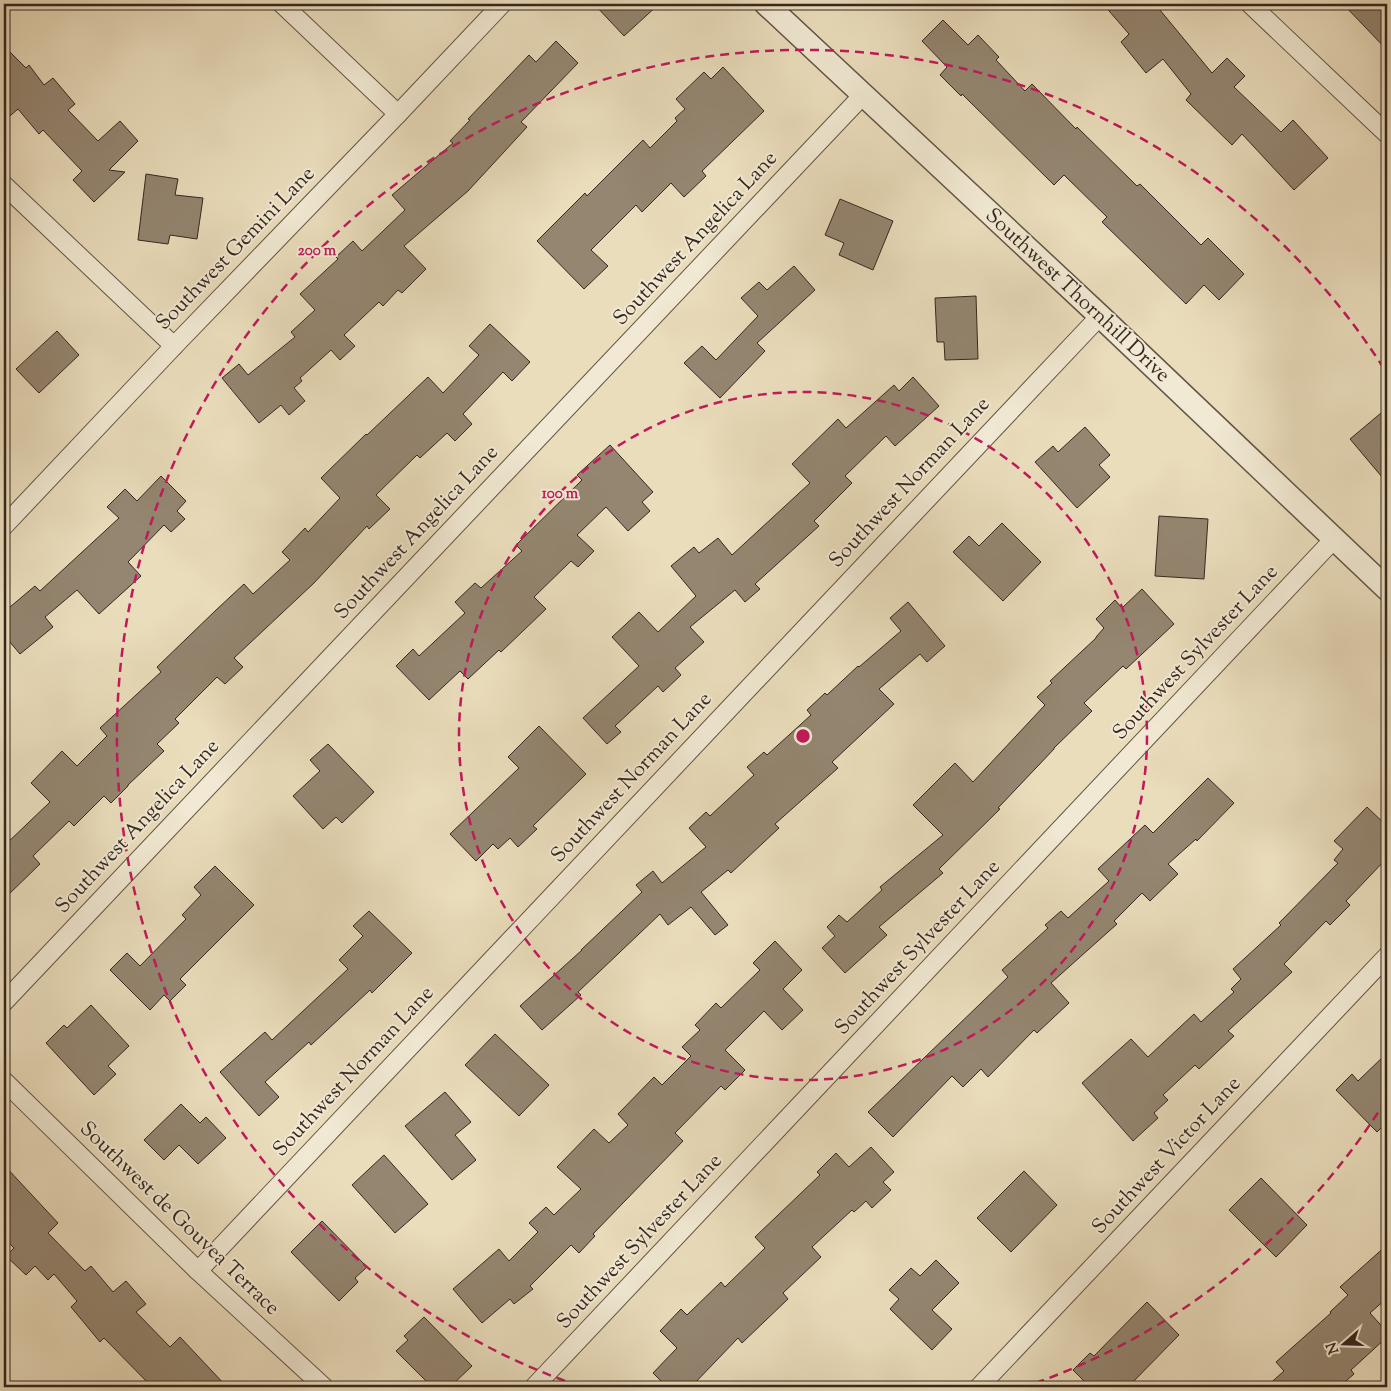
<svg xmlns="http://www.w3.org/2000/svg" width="1391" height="1391" viewBox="0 0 1391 1391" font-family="'Sorts Mill Goudy',serif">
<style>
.building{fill:#948671;stroke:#36271f}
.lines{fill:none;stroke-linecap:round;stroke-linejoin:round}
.minor-casing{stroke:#635446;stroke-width:20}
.tertiary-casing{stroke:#635446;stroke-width:25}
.minor{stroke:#f1e9d3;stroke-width:18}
.tertiary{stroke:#f1e9d3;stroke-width:22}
.ring{fill:none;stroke:#c2185b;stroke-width:2.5;stroke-dasharray:9 6}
.labels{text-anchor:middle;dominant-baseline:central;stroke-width:4;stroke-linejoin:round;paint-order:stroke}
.street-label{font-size:21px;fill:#36271f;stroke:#f1e9d3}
.centre{fill:#c2185b;stroke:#f1e9d3;stroke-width:2.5}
.ring-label{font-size:15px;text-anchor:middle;font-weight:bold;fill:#c2185b;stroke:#f1e9d3;stroke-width:4;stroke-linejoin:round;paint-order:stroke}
</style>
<rect width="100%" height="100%" fill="#eaddbc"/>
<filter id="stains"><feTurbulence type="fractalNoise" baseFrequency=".004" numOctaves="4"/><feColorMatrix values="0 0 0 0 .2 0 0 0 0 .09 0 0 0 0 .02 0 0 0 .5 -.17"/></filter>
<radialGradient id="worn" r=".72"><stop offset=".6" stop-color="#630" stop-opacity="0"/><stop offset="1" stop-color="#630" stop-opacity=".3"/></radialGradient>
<g class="building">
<path d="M594,4H659L624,36Z"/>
<path d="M1103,4H1155L1212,73L1227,58L1245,76L1234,87L1281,132L1293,120L1328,158L1294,190L1242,134L1232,145L1186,100L1191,94L1163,59L1146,73L1121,42L1129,34Z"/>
<path d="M1343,4H1387V50Z"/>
<path d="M943,20L968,45L978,35L999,57L996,60L1025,91L1032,84L1076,129L1077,127L1137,186L1140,184L1201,245L1208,238L1244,274L1219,300L1204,285L1186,304L1102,222L1107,217L1064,175L1054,185L962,94L961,96L940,75L947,67L922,41Z"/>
<path d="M556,41L578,63L521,122L527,127L468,191L404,246L426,269L402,293L398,290L383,306L379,302L344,335L355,346L340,360L331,350L300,378L302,381L294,388L305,401L289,415L281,405L259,423L222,378L239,364L248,375L295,337L291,332L315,310L300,294L338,259L336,257L353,241L362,251L405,210L392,195L453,143L450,141L470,120L468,119L529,55L536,62Z"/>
<path d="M4,46L26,68L29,65L44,85L53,78L75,104L68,110L98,141L120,121L138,141L109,170L125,172L94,202L73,180L82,171L43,130L39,134L18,109L4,121Z"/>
<path d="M723,67L764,111L702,171L706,176L684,197L671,183L642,212L636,205L591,250L608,266L584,289L537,241L585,193L587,196L643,140L650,148L677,121L675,118L685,109L676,99L704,72L711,79Z"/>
<path d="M146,174L178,179L175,195L203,198L197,239L170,235L168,244L138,240Z"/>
<path d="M840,199L893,221L873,270L839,255L844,243L825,235Z"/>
<path d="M794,266L815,290L757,343L765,351L720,398L684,363L702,346L716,360L758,316L741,298L759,282L767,290Z"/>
<path d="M976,296L978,359L945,360L944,342H937L935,298Z"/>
<path d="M490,324L530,362L512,381L503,372L463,414L472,424L455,441L447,433L420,458L417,455L376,495L390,509L369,529L367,526L314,583L234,658L243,667L225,684L217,677L175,719L179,723L157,744L164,751L128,785V786L111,803L104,796L74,826L69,821L33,856L40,864L4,899V846L50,802L31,783L62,751L77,766L107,736L100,728L161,672L157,667L215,611L244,584L253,594L290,560L282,552L305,528L308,532L340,498L321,478L366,434L367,435L428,377L443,393L479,355L469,346Z"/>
<path d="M57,331L79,355L39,393L16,369Z"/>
<path d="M913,377L939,406L895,446L886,436L845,476L852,483L814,521L819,526L755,584L760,589L745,602L735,590L690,627L704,642L675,668L681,675L663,692L658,686L615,726L621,732L607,744L583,718L639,666L612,637L639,612L658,632L696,596L671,566L694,547L699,553L718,538L732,555L810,483L792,464L838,419L846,428L894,385L899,391Z"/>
<path d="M1387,408V483L1350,439Z"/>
<path d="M1085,427L1110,455L1099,465L1110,477L1077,508L1035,462L1053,446L1058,452Z"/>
<path d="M610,445L653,492L642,502L650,511L628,531L606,507L577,535L594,551L578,567L571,561L534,597L546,609L501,652L499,650L468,679L460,671L429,700L396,666L413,649L419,656L465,613L455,602L475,583L481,588L522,551L516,545L582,480L577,475Z"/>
<path d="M161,476L186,501L177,511L185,519L171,532L164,525L128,562L141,576L99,614L77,590L45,617L53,627L20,654L4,635V612L35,586L40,591L119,518L107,507L125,489L137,501Z"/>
<path d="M1159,516L1208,519L1204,579L1155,576Z"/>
<path d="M1002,523L1041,562L1003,601L953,552L969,536L979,546Z"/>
<path d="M1142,589L1174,624L1126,669L1123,666L1084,703L1092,711L1054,748V749L998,808L1000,809L939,869L943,873L879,927L887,935L845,973L822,948L835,936L827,927L839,915L847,922L882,890L880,887L943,835L913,805L955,763L973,782L1045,705L1037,697L1052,683L1050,681L1096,638V637L1104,628L1096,619L1115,600L1122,608Z"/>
<path d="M908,602L945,646L927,662L920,654L879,689L894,704L832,762L838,768L775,824L779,828L731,873L728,870L701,892L728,925L715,935L691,907L668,925L660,914L578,992L581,995L542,1030L520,1006L582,950H581L642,892L636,885L653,871L662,883L706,847L689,828L706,812L710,816L754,775L747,767L764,752L767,755L811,715L807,710L825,693L827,695L858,666L859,667L901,631L890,618Z"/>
<path d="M539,726L586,774L533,826L537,829L518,847L510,838L498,849L493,844L476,861L450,834L519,768L508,757Z"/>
<path d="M328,744L374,792L342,823L336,817L323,829L293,796L320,771L310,760Z"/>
<path d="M1208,778L1234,803L1197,841L1196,839L1168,864L1178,874L1150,901L1142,893L1114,921L1117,924L1051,983L1069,1003L1037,1033L1034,1030L988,1077L981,1069L963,1087L952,1076L893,1137L868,1112L1008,977L1002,970L1048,928L1045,925L1061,911L1068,918L1109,881L1098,869L1145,825L1153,833Z"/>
<path d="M1367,807L1387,826V858L1346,901L1350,905L1330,925L1326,921L1284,964L1292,972L1228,1031L1234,1036L1199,1069L1195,1065L1163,1095L1168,1100L1154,1113L1158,1118L1133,1141L1082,1083L1131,1039L1148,1057L1194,1014L1201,1022L1234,992L1231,989L1241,979L1233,969L1281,925L1279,923L1338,863L1334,860L1343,849L1334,841Z"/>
<path d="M215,866L254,905L180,979L186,985L170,1001L164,995L150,1010L110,970L127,953L140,966L186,919L182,915L201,895L194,887Z"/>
<path d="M369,911L412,953L372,993L370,990L311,1045L309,1042L265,1082L279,1097L259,1116L220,1072L265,1032L272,1040L348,969L339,960L363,936L353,926Z"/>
<path d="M775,941L802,970L783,989L803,1010L782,1030L764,1011L725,1050L745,1070L725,1090L721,1086L675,1133L683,1141L593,1234L595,1236L579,1253L571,1245L530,1286L533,1289L514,1304L510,1299L482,1323L453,1289L499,1249L509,1261L538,1232L529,1223L546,1207L554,1215L581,1189L557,1167L594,1129L609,1143L628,1125L618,1114L654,1077L662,1085L691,1056L682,1047L700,1030L695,1025L716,1003L721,1008L760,970L753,963Z"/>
<path d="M91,1005L129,1046L108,1066L116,1074L94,1095L46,1043L64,1025L67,1028Z"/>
<path d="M495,1034L549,1085L519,1116L465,1065Z"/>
<path d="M1387,1053V1122L1377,1132L1336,1090L1352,1074L1358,1081Z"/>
<path d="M445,1092L471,1122L455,1135L476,1160L452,1180L405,1126Z"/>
<path d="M181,1104L200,1123L206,1117L226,1138L198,1164L179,1145L164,1160L144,1140Z"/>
<path d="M871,1147L894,1172L883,1182L891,1190L872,1208L866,1201L854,1212L852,1210L812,1247L821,1257L783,1293L788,1299L742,1343L738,1338L691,1387H667L653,1373L677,1348L660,1331L681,1309L687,1315L721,1282L725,1287L765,1248L755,1237L820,1175L817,1172L836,1153L849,1167Z"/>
<path d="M384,1155L428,1204L395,1233L352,1185Z"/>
<path d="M4,1165L58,1223L48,1233L85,1271L91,1266L113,1292L126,1281L146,1304L136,1312L170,1347L180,1337L227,1387H152L104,1338L100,1342L71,1307L77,1301L54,1274L48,1280L35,1266L26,1275L6,1256L14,1248L4,1238Z"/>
<path d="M1024,1171L1057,1205L1011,1252L977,1218Z"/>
<path d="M1261,1178L1307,1225L1276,1257L1229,1210Z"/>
<path d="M322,1221L367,1267L355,1278L358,1282L339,1301L291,1252Z"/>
<path d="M1387,1245V1298L1370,1313L1387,1332V1337L1351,1370L1354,1374L1339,1387H1266L1284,1371L1276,1362L1331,1313L1330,1312L1348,1295L1340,1287Z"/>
<path d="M936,1260L959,1283L932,1310L952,1329L932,1350L890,1309L899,1299L889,1290L911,1268L920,1276Z"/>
<path d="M1147,1302L1179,1335L1128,1387H1090L1073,1370L1090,1353L1094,1356Z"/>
<path d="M424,1317L472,1366L450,1387H432L396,1351L408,1340L404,1336Z"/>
</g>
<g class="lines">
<g class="minor-casing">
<g id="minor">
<path d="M282,4L398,114"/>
<path d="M1250,4L1387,134"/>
<path d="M4,185L174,346"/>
<path d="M4,526L174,346L398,114L502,4"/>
<path d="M4,1002L863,95"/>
<path d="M4,1081L198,1271L324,1387"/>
<path d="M198,1271L1100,316"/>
<path d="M534,1387L1334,539"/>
<path d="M979,1387L1387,956"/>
</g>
</g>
<g class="tertiary-casing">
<path id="tertiary" d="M766,4L1100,316L1387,589"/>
</g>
<use href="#minor" class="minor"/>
<use href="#tertiary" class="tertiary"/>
</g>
<g class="ring">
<circle cx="803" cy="736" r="344"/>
<path d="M1386 1100A687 687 0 0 1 1027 1386M579 1386A687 687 0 1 1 1386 372"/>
</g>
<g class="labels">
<g class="street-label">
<text transform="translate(696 239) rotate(-47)">Southwest Angelica Lane</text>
<text transform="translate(236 249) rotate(-46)">Southwest Gemini Lane</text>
<text transform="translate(1077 296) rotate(43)">Southwest Thornhill Drive</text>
<text transform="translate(910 483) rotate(-47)">Southwest Norman Lane</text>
<text transform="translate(417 533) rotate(-47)">Southwest Angelica Lane</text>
<text transform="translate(1196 653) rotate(-47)">Southwest Sylvester Lane</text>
<text transform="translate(632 778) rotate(-47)">Southwest Norman Lane</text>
<text transform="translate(138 827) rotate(-47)">Southwest Angelica Lane</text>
<text transform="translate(918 948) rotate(-47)">Southwest Sylvester Lane</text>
<text transform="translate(354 1072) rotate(-47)">Southwest Norman Lane</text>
<text transform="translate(1167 1156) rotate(-47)">Southwest Victor Lane</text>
<text transform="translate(179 1219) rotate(44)">Southwest de Gouvea Terrace</text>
<text transform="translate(640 1242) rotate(-47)">Southwest Sylvester Lane</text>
</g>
</g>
<circle cx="803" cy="736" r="8" class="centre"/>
<g class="ring-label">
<text x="317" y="255">200 m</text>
<text x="560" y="498">100 m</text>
</g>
<rect width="1391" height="1391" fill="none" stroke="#eaddbc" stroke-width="20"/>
<rect x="5" y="5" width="1381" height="1381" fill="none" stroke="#36271f" stroke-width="2.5"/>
<rect x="10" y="10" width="1371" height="1371" fill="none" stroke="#36271f"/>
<g transform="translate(1344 1344) rotate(250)" stroke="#f1e9d3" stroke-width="4" paint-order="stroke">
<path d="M0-4L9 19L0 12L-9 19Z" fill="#36271f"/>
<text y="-8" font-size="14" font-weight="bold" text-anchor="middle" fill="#36271f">N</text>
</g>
<rect width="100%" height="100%" filter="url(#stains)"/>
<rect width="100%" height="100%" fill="url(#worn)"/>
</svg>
